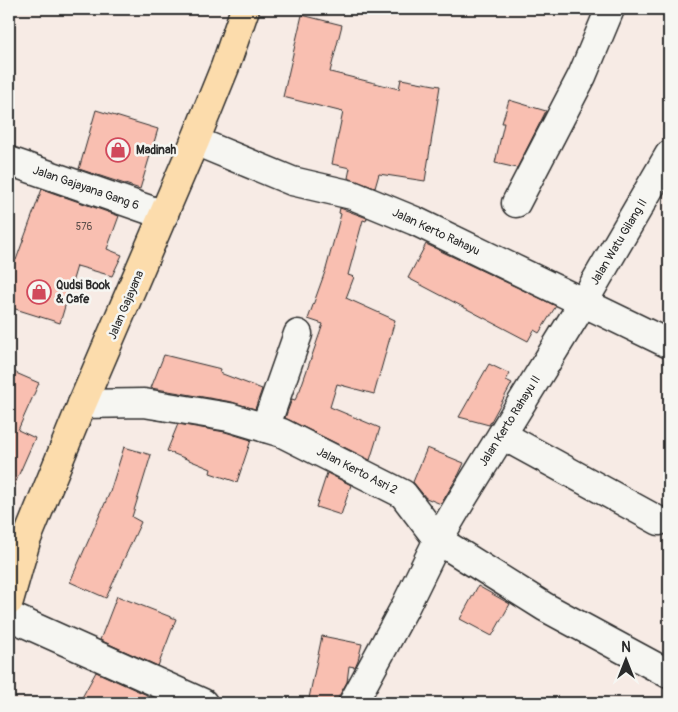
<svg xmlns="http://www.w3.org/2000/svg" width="678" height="712" viewBox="0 0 678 712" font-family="Pangolin,sans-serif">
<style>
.building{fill:#f9bfb1;stroke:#2b2b2b}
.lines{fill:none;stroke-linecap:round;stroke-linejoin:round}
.minor-casing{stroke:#2b2b2b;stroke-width:31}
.primary-casing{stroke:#2b2b2b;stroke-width:31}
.minor{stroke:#f6f6f2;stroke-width:28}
.primary{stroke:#fcdcac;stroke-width:28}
.labels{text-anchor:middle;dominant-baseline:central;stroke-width:5;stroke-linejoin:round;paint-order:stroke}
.number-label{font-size:10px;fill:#5e504c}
.poi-label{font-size:12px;font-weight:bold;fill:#2b2b2b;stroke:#f6f6f2;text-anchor:start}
.street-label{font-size:12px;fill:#2b2b2b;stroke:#f6f6f2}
</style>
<rect width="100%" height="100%" fill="#f7ebe5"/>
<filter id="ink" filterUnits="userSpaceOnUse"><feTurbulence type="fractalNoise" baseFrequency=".02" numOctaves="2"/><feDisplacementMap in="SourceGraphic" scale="10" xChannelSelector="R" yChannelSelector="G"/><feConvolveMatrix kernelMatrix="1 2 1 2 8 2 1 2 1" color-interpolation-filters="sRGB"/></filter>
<g filter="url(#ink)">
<g class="building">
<path d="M302,15L342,25L330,72L399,89L401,79L440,86L425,181L379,174L375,188L348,178L350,168L332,164L343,112L283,97Z"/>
<path d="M509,100L546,111L517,168L495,163L504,123H502Z"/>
<path d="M96,110L158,129L140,189L79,169Z"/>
<path d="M42,189L119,216L107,249L122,255L112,276L77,266L60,323L9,307V258L16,260Z"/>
<path d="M340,208L367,218L366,221L363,220L348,275L354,277L346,298L395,320L374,394L337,384L330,407L380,428L370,460L285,418L292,399L295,400L300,390L323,324L308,319L326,269L341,214L339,213Z"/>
<path d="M426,244L556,306L539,333L534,330L528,341L408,278Z"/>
<path d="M164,355L221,369L220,373L262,389L255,409L232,402L151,388Z"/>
<path d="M489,364L510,374L506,380L512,383L489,425L459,417Z"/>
<path d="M9,370L39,383L18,430L35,438L9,497Z"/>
<path d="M178,424L225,432L251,440L237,482L210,473L211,469L167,451Z"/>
<path d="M124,447L151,455L132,517L141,522L106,598L70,582L110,492Z"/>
<path d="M427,448L464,463L459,474L441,504L426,498L413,482Z"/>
<path d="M327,473L351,485L341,515L316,507Z"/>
<path d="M478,586L510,604L492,636L460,619Z"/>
<path d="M117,596L176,619L158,666L100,640Z"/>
<path d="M322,636L362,644L358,660L355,667L349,666L347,682L339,696L337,703H308Z"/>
<path d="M96,672L147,695L144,703H79Z"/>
</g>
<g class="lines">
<g class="minor-casing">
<g id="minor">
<path d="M195,141L292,181L352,195L415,221L669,344"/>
<path d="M9,161L164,215"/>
<path d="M516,203L582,76L610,9"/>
<path d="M82,404L144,403L229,417L282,433L403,494L438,540L545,607L669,674"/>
<path d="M265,428L298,334"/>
<path d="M502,435L659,521"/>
<path d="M9,616L203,703"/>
<path d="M353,703L405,607L438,540L461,501L583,303L669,155"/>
</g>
</g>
<g class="primary-casing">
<path id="primary" d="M9,601L26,541L82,404L195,141L225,67L245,9"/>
</g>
<use href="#minor" class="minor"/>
<use href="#primary" class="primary"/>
</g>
</g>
<defs>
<g id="shop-ring" transform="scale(1.25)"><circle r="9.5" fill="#f6f6f2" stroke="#d1495b" stroke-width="1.5"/><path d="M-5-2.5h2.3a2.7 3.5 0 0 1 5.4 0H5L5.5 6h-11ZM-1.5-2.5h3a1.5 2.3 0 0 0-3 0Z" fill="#d1495b"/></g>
</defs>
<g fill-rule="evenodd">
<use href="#shop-ring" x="118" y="150"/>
<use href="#shop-ring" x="39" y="292"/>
</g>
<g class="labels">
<g class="number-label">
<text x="84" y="227">576</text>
</g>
<g class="poi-label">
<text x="136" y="150">Madinah</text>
<text x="56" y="285">Qudsi Book<tspan x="56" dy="14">&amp; Cafe</tspan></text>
</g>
<g class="street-label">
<text transform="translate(86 188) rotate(19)">Jalan Gajayana Gang 6</text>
<text transform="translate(436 232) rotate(25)">Jalan Kerto Rahayu</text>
<text transform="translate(619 242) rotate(-59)">Jalan Watu Gilang II</text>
<text transform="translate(126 305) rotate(-67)">Jalan Gajayana</text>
<text transform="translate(510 421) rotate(-58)">Jalan Kerto Rahayu II</text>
<text transform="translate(357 471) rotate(27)">Jalan Kerto Asri 2</text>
</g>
</g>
<rect width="678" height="712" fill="none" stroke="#f6f6f2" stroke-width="30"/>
<rect x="15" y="15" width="648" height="682" fill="none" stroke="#2b2b2b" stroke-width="2" filter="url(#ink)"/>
<g transform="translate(626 660)" stroke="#f6f6f2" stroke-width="4" paint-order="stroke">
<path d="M0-4L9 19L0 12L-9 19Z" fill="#2b2b2b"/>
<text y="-8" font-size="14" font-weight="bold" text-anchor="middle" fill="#2b2b2b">N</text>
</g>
</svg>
